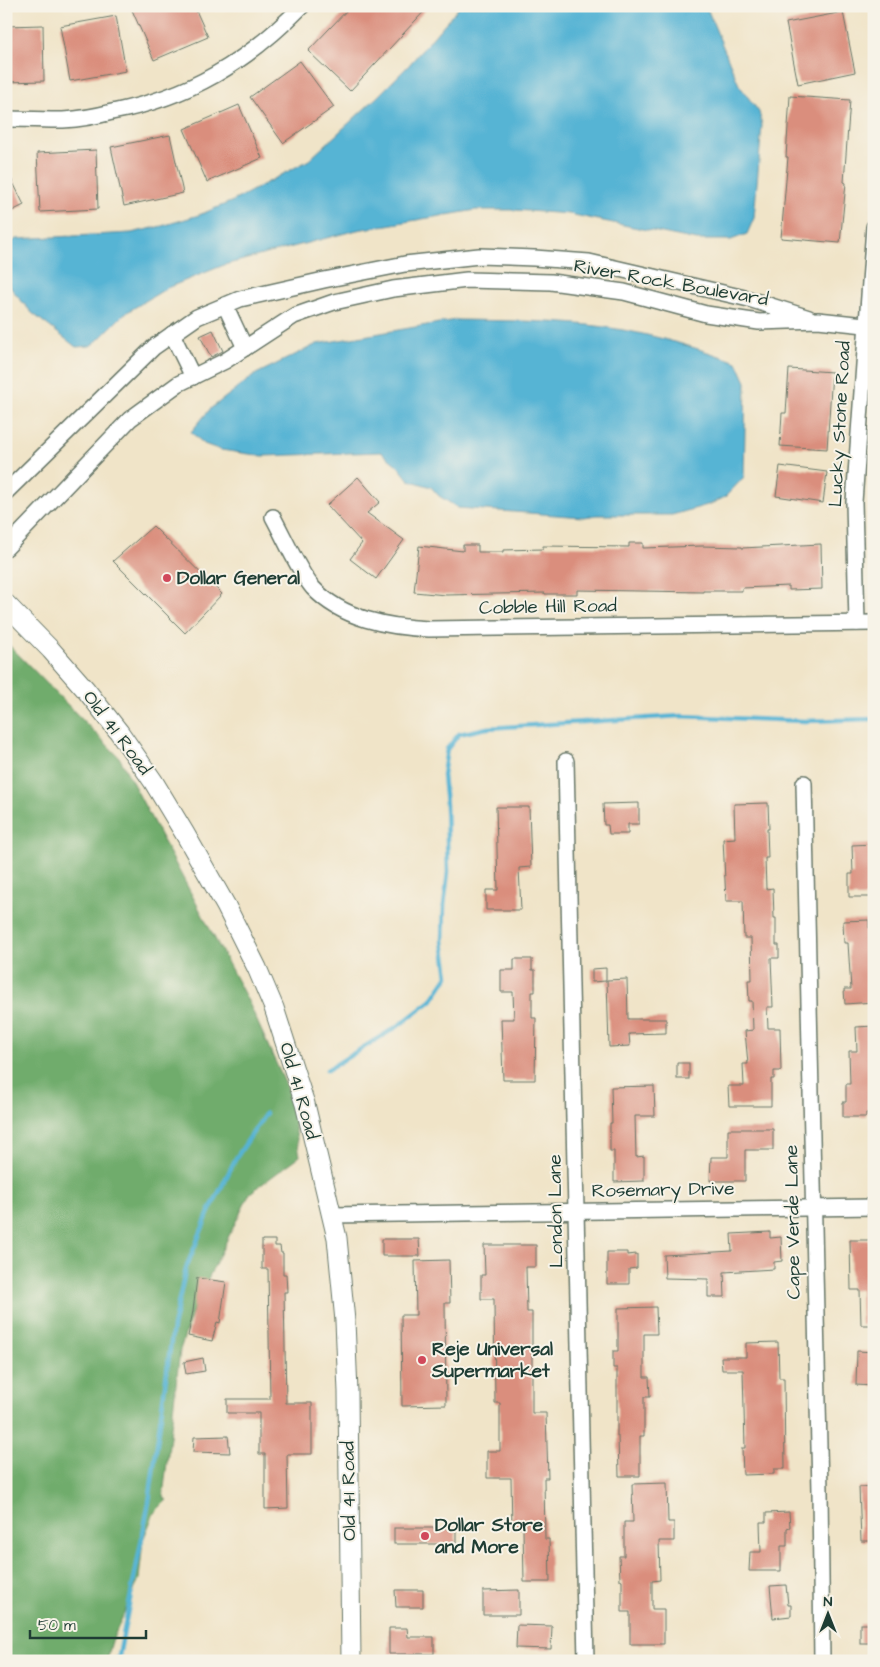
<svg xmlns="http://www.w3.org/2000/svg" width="880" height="1667" viewBox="0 0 880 1667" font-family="'Architects Daughter',sans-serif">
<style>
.forest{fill:#70ac6c;stroke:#487450}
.water{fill:#56b4d4;stroke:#3a7884}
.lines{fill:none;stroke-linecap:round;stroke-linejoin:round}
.stream{stroke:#56b4d4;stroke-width:4.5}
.building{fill:#da8e7d}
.minor-casing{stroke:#687768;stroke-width:18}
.tertiary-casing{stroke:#687768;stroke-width:21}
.minor{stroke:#fff;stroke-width:15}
.tertiary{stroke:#fff;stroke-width:19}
.poi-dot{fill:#d1495b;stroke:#f7f3e8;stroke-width:2}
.labels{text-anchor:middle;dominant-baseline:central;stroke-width:4;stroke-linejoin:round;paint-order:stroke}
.street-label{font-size:19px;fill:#1f3d34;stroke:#f7f3e8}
.poi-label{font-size:19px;font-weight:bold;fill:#1f3d34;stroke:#f7f3e8;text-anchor:start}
</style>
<rect width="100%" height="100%" fill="#f7f3e8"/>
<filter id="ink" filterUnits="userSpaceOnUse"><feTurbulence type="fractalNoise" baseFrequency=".02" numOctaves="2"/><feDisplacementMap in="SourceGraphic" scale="10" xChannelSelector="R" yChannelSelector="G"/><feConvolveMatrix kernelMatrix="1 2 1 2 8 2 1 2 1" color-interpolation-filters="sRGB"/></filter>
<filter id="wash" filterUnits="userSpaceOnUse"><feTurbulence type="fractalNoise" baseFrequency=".0096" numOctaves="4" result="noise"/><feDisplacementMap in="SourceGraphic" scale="20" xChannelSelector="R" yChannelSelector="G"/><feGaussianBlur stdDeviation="1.12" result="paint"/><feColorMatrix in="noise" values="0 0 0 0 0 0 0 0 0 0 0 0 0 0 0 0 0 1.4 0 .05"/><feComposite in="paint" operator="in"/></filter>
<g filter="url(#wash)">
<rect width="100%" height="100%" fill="#f0e4c8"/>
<path class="forest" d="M6,642L119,757L249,1003L289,1092L300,1156L250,1193L194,1307L180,1350L163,1497L167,1500L154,1513L143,1540L139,1579L112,1641L107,1661H6Z"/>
<g class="water">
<path d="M460,6H706L739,85L759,112L762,125L754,218L747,234L731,240H697L569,214L515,210H476L357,230L224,265L167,288L124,314L98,340L90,346L76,347L32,313L13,291L6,279V247L16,239L131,233L162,226L199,215L233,201L309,160L376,98L409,65Z"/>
<path d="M456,320C512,321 569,320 623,330C662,337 700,349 737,362L746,382L744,477L725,497L711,504L672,515H597L584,517L458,508L439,496L431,487L409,480L398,466L381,452L263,456L221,450L204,444L191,432L210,409L256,374L317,344Z"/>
</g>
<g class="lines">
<g class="stream">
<path d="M327,1070L398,1026L431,1001L448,976L443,941L444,905L448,872L446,805L443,775L447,749L459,734L487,728L681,716L804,721L874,719"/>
<path d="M118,1661L149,1502L173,1327L186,1268L209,1212L236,1158L266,1113"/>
</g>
</g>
<g id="blocks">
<g class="building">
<path d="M140,6H194L208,37L154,60L132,10Z"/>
<path d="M351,6H429L350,91L308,51Z"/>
<path d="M843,12L855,72L798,84L786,23Z"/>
<path d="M116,16L126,71L70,81L60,26Z"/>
<path d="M43,25L44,81L6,82V26Z"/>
<path d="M300,61L334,107L283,143L250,97Z"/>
<path d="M790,96L850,100L844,182L846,183L840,243L781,238L788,157H786Z"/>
<path d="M239,105L262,158L207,182L184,129Z"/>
<path d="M170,135L183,193L124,206L111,147Z"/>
<path d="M96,150L98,209L40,212L37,153Z"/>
<path d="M6,168L24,205L6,214Z"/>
<path d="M213,330L223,351L211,357L200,336Z"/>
<path d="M789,369L832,372L827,449L780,446L782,413H786Z"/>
<path d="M780,466L827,472L823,503L776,496Z"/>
<path d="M358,477L380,502L367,513L404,540L376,579L350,559L362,543L327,505Z"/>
<path d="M153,526L222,594L185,633L113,561Z"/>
<path d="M629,543H643V548L702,546L742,547V548L821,544L822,589L789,590V586L742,588V591H703V592L577,590V594H545V593L446,595L414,592L419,546L463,551V545H478V552H503V550L543,549V546L629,547Z"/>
<path d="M639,803V824H628V834H609L608,825H604L603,804Z"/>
<path d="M768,803L769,829H767L768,858H765L766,889L773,888L774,918H776V945H779V958H771L773,1007H767L768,1028H780L781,1071H774V1079H771V1106H729L728,1086H744L743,1064H748L745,1031L753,1030L752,1001H749L748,980H752L751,938H744L743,901H726L723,839L735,838L734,804Z"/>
<path d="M496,807H529L531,867L519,868L521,910H486V890H498Z"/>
<path d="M874,844V897H849V874H853L852,845Z"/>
<path d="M869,920V928H874V947H870V979H874V1002L845,1004L844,989H851L848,943H844L843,921Z"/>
<path d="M514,959H532V970H535V992H532V1018H536L535,1080H503L501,1019H514L513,992H501V970H514Z"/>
<path d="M606,968V981L592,982V969Z"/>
<path d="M627,979L628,1019H666V1033L629,1034L630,1046L609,1047L607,980Z"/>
<path d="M874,1026V1113H866V1117H843V1102H846V1084H850L849,1051H857L856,1027Z"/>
<rect x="677" y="1063" width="12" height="16"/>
<path d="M654,1086L655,1116H635L636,1157L644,1156V1181L614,1182V1151H610V1123H612L611,1087Z"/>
<path d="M728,1129H773V1150H745V1181H710L711,1157H728Z"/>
<path d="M770,1232V1238L781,1237L782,1261L774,1262V1269L724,1272L725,1297H708V1279L665,1278L664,1255L732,1251L731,1234Z"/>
<path d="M382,1239H419L420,1256H382Z"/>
<path d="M262,1240H275V1246H280L281,1253H283V1274H286L287,1292H284L286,1403H312V1454H287L288,1508L265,1509V1454H259V1413H227V1399H270L268,1269H262Z"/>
<path d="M850,1240H873L874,1325H861L860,1290H851Z"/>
<path d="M484,1245H536V1267H526L527,1312H532V1413H546L548,1478H544L545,1539H549L550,1582H524L523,1528H512L511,1478H487V1451H500V1403H495L494,1299H481V1275H485Z"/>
<path d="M607,1252H627V1255L637,1254V1268L629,1269V1284H607Z"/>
<path d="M449,1260L450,1303H445L446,1405L402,1406L401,1315H416L415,1261Z"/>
<path d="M197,1278L226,1282L220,1323L217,1322L212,1341L188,1336L193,1311Z"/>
<path d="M656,1307L657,1334H644V1377H649L650,1397H644V1436H640V1476H619L618,1436H617V1368H613V1351H618V1308Z"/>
<path d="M778,1342L779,1378H784L785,1469H774V1474L743,1475L742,1448H745L743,1370H722L721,1357H746V1343Z"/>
<path d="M857,1351L874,1352V1386L856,1385Z"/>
<path d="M203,1358L205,1371L186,1374L184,1362Z"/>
<path d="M228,1436L230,1453L193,1452L194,1437Z"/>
<path d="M667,1483L668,1522H674V1541H659L660,1580L652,1581V1609H664V1644H630V1612H622V1580H620L619,1556H624V1522H633L632,1484Z"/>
<path d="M874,1486V1541H861L859,1487Z"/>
<path d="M789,1512L790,1527L787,1528V1546H781V1571H749L750,1552H761L760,1522H766V1513Z"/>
<rect x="394" y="1528" width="62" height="16"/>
<path d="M786,1585L788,1605H791V1616L773,1618L770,1586Z"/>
<path d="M395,1590H423V1607H396Z"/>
<path d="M519,1590V1615H483V1591Z"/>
<rect x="860" y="1624" width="14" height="19"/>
<path d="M517,1625L552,1626L551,1649L516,1648Z"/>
<path d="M389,1628H407L408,1637H434V1654H389Z"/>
</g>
</g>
</g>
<g filter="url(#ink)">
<use href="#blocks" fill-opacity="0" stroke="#687768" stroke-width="1"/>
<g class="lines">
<g class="minor-casing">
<g id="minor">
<path d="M6,119C25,119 44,120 63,120C80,119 97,116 112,112C190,97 247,62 302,6"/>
<path d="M225,305L245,348"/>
<path d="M172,334L193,377"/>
<path d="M6,492L154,347L197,317L240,299L324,280L405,264L479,256L534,258L589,262L749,299L809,318"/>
<path d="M273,517C284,537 299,572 313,588C342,619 388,627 429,629L874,623"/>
<path d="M6,548L130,419L178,384L225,361L294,316L334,302L393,289L467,280L551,282L624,292L706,314L759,322L818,320L874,326"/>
<path d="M857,623L854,502L874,227"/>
<path d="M566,761L586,1661"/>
<path d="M804,783L820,1491L822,1661"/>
<path d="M332,1215L874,1207"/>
</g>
</g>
<g class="tertiary-casing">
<path id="tertiary" d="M6,604L51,650L86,690L119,732L153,781L185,834L226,906L257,968L274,1008L305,1104L337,1238L345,1321L348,1392L351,1661"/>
</g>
<use href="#minor" class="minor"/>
<use href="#tertiary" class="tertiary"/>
</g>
</g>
<g class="poi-dot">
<circle cx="167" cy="578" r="5"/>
<circle cx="422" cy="1360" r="5"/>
<circle cx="425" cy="1536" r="5"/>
</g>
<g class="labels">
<g class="street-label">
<text transform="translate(671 283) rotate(10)">River Rock Boulevard</text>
<text transform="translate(840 424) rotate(-87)">Lucky Stone Road</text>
<text transform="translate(548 607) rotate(-1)">Cobble Hill Road</text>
<text transform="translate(117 733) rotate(53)">Old 41 Road</text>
<text transform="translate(299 1091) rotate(74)">Old 41 Road</text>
<text transform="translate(663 1190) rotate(-1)">Rosemary Drive</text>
<text transform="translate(556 1211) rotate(-91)">London Lane</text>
<text transform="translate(793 1222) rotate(-91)">Cape Verde Lane</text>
<text transform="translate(349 1491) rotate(-91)">Old 41 Road</text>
</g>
<g class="poi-label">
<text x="177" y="578">Dollar General</text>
<text x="432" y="1349">Reje Universal<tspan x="432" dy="22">Supermarket</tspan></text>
<text x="435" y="1525">Dollar Store<tspan x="435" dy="22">and More</tspan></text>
</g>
</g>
<rect width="880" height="1667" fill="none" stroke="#f7f3e8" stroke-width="25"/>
<g transform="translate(828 1614)" stroke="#f7f3e8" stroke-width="4" paint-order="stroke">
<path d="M0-4L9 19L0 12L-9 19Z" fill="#1f3d34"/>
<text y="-8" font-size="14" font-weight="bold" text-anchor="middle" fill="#1f3d34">N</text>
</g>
<path d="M30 1630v8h116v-8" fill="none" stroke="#1f3d34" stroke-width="2.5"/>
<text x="38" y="1630" font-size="15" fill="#1f3d34" stroke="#f7f3e8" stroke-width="4" paint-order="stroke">50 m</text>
</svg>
